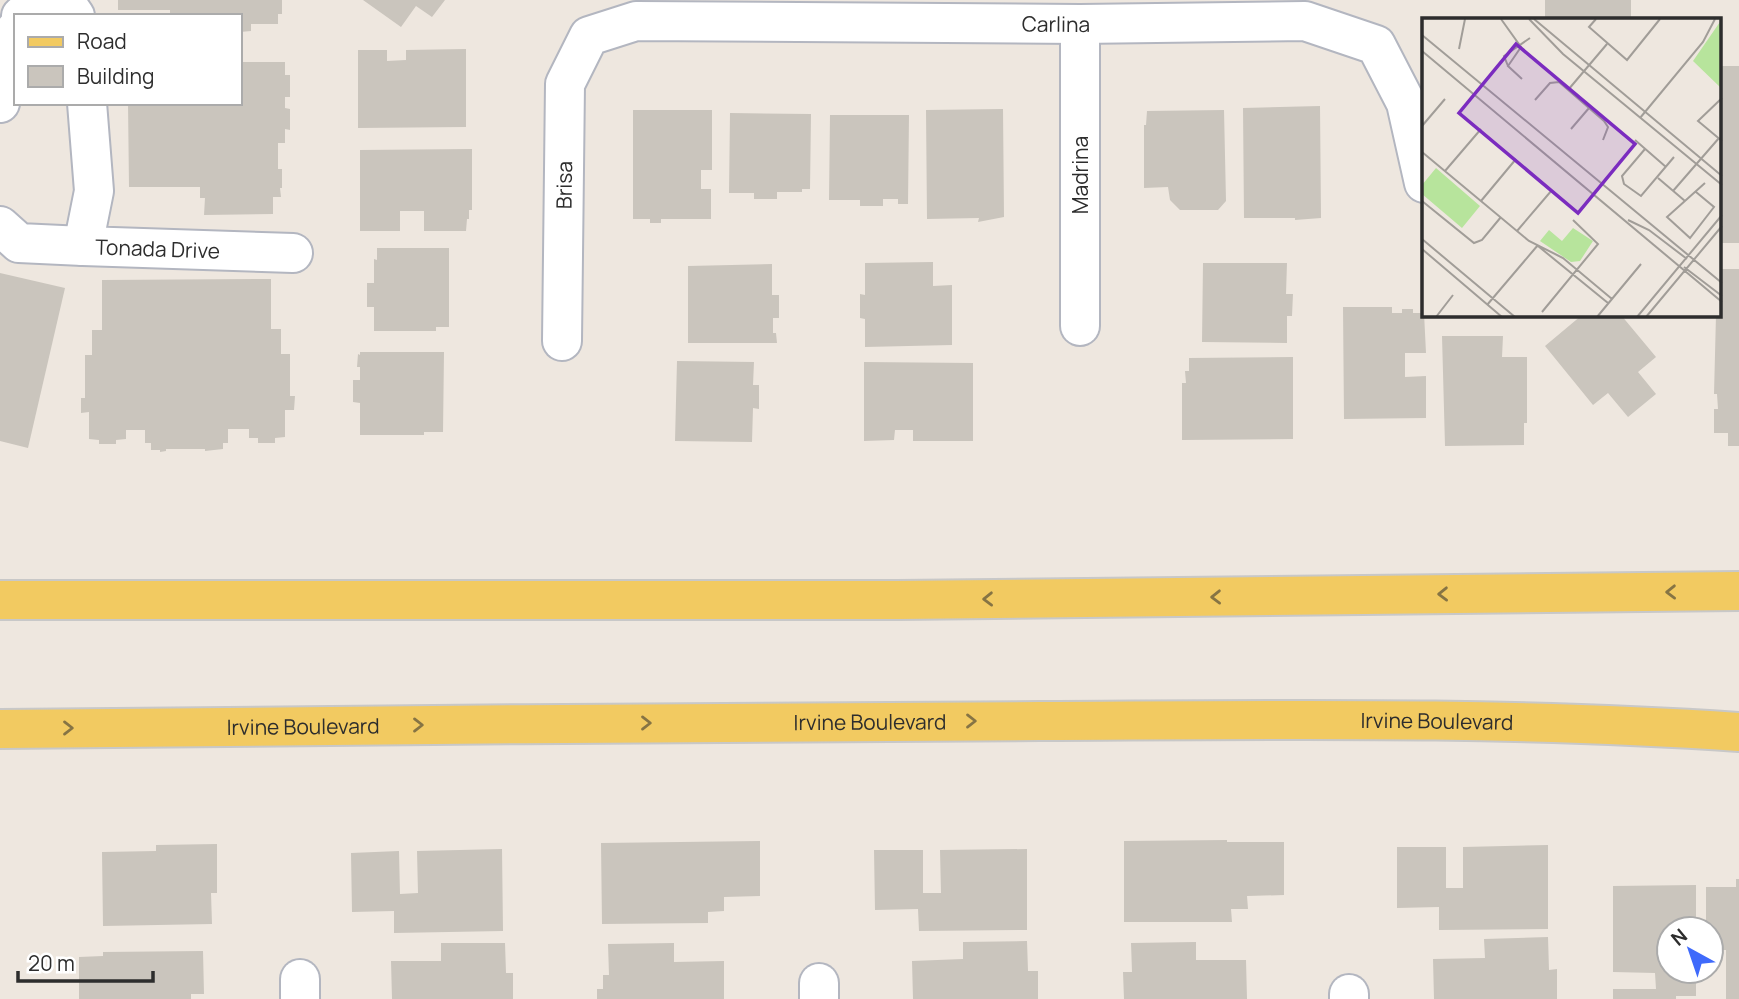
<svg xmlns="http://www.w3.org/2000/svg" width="1739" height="999" viewBox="0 0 1739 999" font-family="Manrope,sans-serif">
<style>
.building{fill:#cac5bd}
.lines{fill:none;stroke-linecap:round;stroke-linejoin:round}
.minor-casing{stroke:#b3b6c0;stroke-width:42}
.primary-casing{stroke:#c8c8c8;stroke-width:42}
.minor{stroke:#fff;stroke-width:38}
.primary{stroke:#f2ca61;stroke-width:38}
.oneway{stroke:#867444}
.labels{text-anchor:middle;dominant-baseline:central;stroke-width:5;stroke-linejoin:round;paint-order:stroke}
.street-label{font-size:21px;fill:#2d2d2d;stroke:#fff}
.inset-road{fill:none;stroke:#a19d98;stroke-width:2}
.view{fill:#7b2cbf;fill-opacity:0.15;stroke:#7b2cbf;stroke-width:3.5}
.inset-edge{fill:none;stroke:#2d2d2d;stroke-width:3.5}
</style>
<rect width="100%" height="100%" fill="#eee7df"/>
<g class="building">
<path d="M118,0H282V14H278V24H251V31L240,32V16H170V10H118Z"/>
<path d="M363,0H445L432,17L416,6L401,27Z"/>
<rect x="1545" y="0" width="86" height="19"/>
<path d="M466,49V127L358,128V50H387V61L406,60V50Z"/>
<path d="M240,62H285V75H290V97H285V108L290,109V130L285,129V143H278V169H282V188H280L281,197H273V214L204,215L205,198H200V187H129L128,103H240Z"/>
<path d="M1722,66H1739V243H1721Z"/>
<path d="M1320,106L1321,218L1295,220V218H1244L1243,108Z"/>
<path d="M1003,109L1004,217L978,222L979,218L927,219L926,110Z"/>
<path d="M633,110H712V170H701V189H711V219H661V223H650V219H633Z"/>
<path d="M1224,110L1226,201L1218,210H1180L1170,200L1168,187L1144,188V125H1146L1147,111Z"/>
<path d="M730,113L811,114L810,189H802V192H777V199H754V193H729Z"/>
<path d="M830,115H909L908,204H898V199H883V206H860V200H829Z"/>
<path d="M472,149V210H469V219H467L466,231H424V211H400V231H360V150Z"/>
<path d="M377,248H449V327H436V331H374V307H367V283H374V259L377,260Z"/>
<path d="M933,262V286L952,285V345L865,347V319L860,318V294L865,295V263Z"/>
<path d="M1203,263H1287L1286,294H1293L1292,316H1287V343L1202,342Z"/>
<path d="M772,264V295H779V318H773V333H776L777,343H688V266Z"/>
<path d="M1722,269H1739V446H1728V433H1714V409H1718L1717,394H1714L1716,315H1720Z"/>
<path d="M0,273L65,288L28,448L0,441Z"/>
<path d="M271,279V329H281V354H290V396H295L294,410H285V437L275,438V443H258V438H249V429H228V443H223V449L205,451V449H166V451L160,452V450H151V443H145V430H126V439L116,440V444H99V440L89,439V412L81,413V398H85V355H92V330H102V280Z"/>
<path d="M1343,307H1392V313H1402V309H1413V313H1424L1426,353H1405V377L1426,376V418L1344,419Z"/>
<path d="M1582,315H1621L1656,357L1638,372L1656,394L1628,417L1608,393L1593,405L1545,346Z"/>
<path d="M1442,336H1503L1502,357H1527V423H1524V445L1445,446Z"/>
<path d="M360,352H444L443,432H424V435H360V403L353,402V380H360V367H357L358,354L360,355Z"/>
<path d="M1293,357V439L1182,440V383H1186L1185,371H1189V358Z"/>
<path d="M677,361L754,362L753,385H759V409L753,408L752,442L675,441Z"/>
<path d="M864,362L973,363V441H913V430H895L894,440L864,441Z"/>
<path d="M1227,840V842H1284V895L1247,896L1248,909H1231L1232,922H1124V841Z"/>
<path d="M760,841V896L724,897V911L708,912V923L602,924L601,843Z"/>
<path d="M217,844V893H211L212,924L103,926L102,852L156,851V845Z"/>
<path d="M1548,845V929L1439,930V907L1397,908V847H1446V888H1463V847Z"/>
<path d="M502,849L503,931L394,933V911L352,912L351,853L399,851L400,894L418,893L417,851Z"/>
<path d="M1027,849V930L919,931L918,909L875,910L874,850H923V893H941L940,850Z"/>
<path d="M1736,879H1739V999H1726V950H1711V929H1706V887H1736Z"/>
<path d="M1696,885V929H1669V971H1696V996H1676V999H1613V989H1656L1655,973L1613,972V886Z"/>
<path d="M1548,937L1549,970L1557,969V999H1434L1433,959L1485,958L1484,939Z"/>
<path d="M1027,941L1028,971H1038V999H913L912,961L963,959V942Z"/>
<path d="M1196,942V960H1246L1247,999H1124L1123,972H1132L1131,943Z"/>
<path d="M441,943H505L506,973H513V999H392L391,961H441Z"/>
<path d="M674,943V962L724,961V999H597V989H603V975H609L608,944Z"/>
<path d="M203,951L204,994H191V999H79V957L103,956V952Z"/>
</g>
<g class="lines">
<g class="minor-casing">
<g id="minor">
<path d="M64,0L75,16"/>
<path d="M21,16L40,0"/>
<path d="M1080,24V326"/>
<path d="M0,103L16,29"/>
<path id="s1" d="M87,103L94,191L83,246L293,253"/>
<path d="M0,226L19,243L83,246"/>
<path id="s2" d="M562,341L565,84L589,36L636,21L1080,24L1305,21L1376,45L1406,103L1424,183"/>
<path d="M300,979V999"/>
<path d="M819,983V999"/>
<path d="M1349,999V994"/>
</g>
</g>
<g class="primary-casing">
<g id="primary">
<path d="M0,600H898L1739,591"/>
<path id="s3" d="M0,729C347,726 693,722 1040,721C1273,720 1506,716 1739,732"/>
</g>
</g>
<use href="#minor" class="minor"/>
<use href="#primary" class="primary"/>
</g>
<defs><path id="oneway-chevron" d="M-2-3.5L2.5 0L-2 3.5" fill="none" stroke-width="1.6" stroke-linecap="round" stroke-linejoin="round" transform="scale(1.75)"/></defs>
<g class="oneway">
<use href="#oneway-chevron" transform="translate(1671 592) rotate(179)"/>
<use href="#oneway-chevron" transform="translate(1443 594) rotate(179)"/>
<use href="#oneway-chevron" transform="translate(1216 597) rotate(179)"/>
<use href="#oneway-chevron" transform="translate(988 599) rotate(179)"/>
<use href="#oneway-chevron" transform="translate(971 721)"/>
<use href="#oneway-chevron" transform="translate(646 723)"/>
<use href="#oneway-chevron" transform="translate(418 725)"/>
<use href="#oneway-chevron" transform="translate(68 728)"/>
</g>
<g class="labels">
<g class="street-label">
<text stroke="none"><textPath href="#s2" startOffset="780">Carlina</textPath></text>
<text transform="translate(1080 175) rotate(-90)">Madrina</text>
<text stroke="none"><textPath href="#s2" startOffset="156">Brisa</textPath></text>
<text stroke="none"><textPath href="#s1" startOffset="219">Tonada Drive</textPath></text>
<text stroke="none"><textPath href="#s3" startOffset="1437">Irvine Boulevard</textPath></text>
<text stroke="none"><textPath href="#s3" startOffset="870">Irvine Boulevard</textPath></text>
<text stroke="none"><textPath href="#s3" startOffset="303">Irvine Boulevard</textPath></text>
</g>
</g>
<g transform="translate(1422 18)">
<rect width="299" height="299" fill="#eee7df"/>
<path d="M300,1V70H299L271,43ZM14,150L58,188L40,210L0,176V167ZM151,210L171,223L158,243L149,244L118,223L127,212L140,223Z" fill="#b7e49c"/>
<path class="inset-road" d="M79,1L99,29L86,48L100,61M107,1L141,36L300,167M112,1L300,158M174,1L167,9L205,42L238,1M0,17L300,265M37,31L43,1M0,33L300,284M86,48L82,38L108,20M146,72L185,26M300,80L276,103L300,123M113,82L128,65L137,64L182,103L186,109L181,122M218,100L281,24L293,1M0,108L23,81M149,111L167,90M213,122L244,149M223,131L200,158L202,166L219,178L252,139M0,134L107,223L141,240L190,281M23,153L59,111M236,160L263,183M251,173L297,120M274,174L292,189L268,220L245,199L283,165M0,183L52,225L60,222L79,199M59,183L94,141M206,202L227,212L265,241M95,213L130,172M0,221L93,299M116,228L186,285M0,231L80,299M262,249L300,278M65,287L116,227M120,294L176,226L151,202M14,299L31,277M175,299L219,246M215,299L300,197M224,299L300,208"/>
<path class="view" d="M94,26L213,126L156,195L37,95Z"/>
<rect width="299" height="299" class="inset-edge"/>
</g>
<rect x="14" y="14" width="228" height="91" fill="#ffffff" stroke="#ababab" stroke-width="2"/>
<rect x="28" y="37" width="35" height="10" fill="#f2ca61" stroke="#ababab" stroke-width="2"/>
<text x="77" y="49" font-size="21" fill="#2d2d2d">Road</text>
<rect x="28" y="66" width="35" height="21" fill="#cac5bd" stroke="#ababab" stroke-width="2"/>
<text x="77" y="84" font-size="21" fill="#2d2d2d">Building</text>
<g transform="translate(1690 950) rotate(320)"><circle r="33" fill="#ffffff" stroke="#ababab" stroke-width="2"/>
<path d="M0-5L12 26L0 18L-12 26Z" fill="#3f6afb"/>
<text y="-10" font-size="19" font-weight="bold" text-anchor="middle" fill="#2d2d2d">N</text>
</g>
<path d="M18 971v10h135v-10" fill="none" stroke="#2d2d2d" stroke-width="3.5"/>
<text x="28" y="971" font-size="21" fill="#2d2d2d" stroke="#ffffff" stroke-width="5" paint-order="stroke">20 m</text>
</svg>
